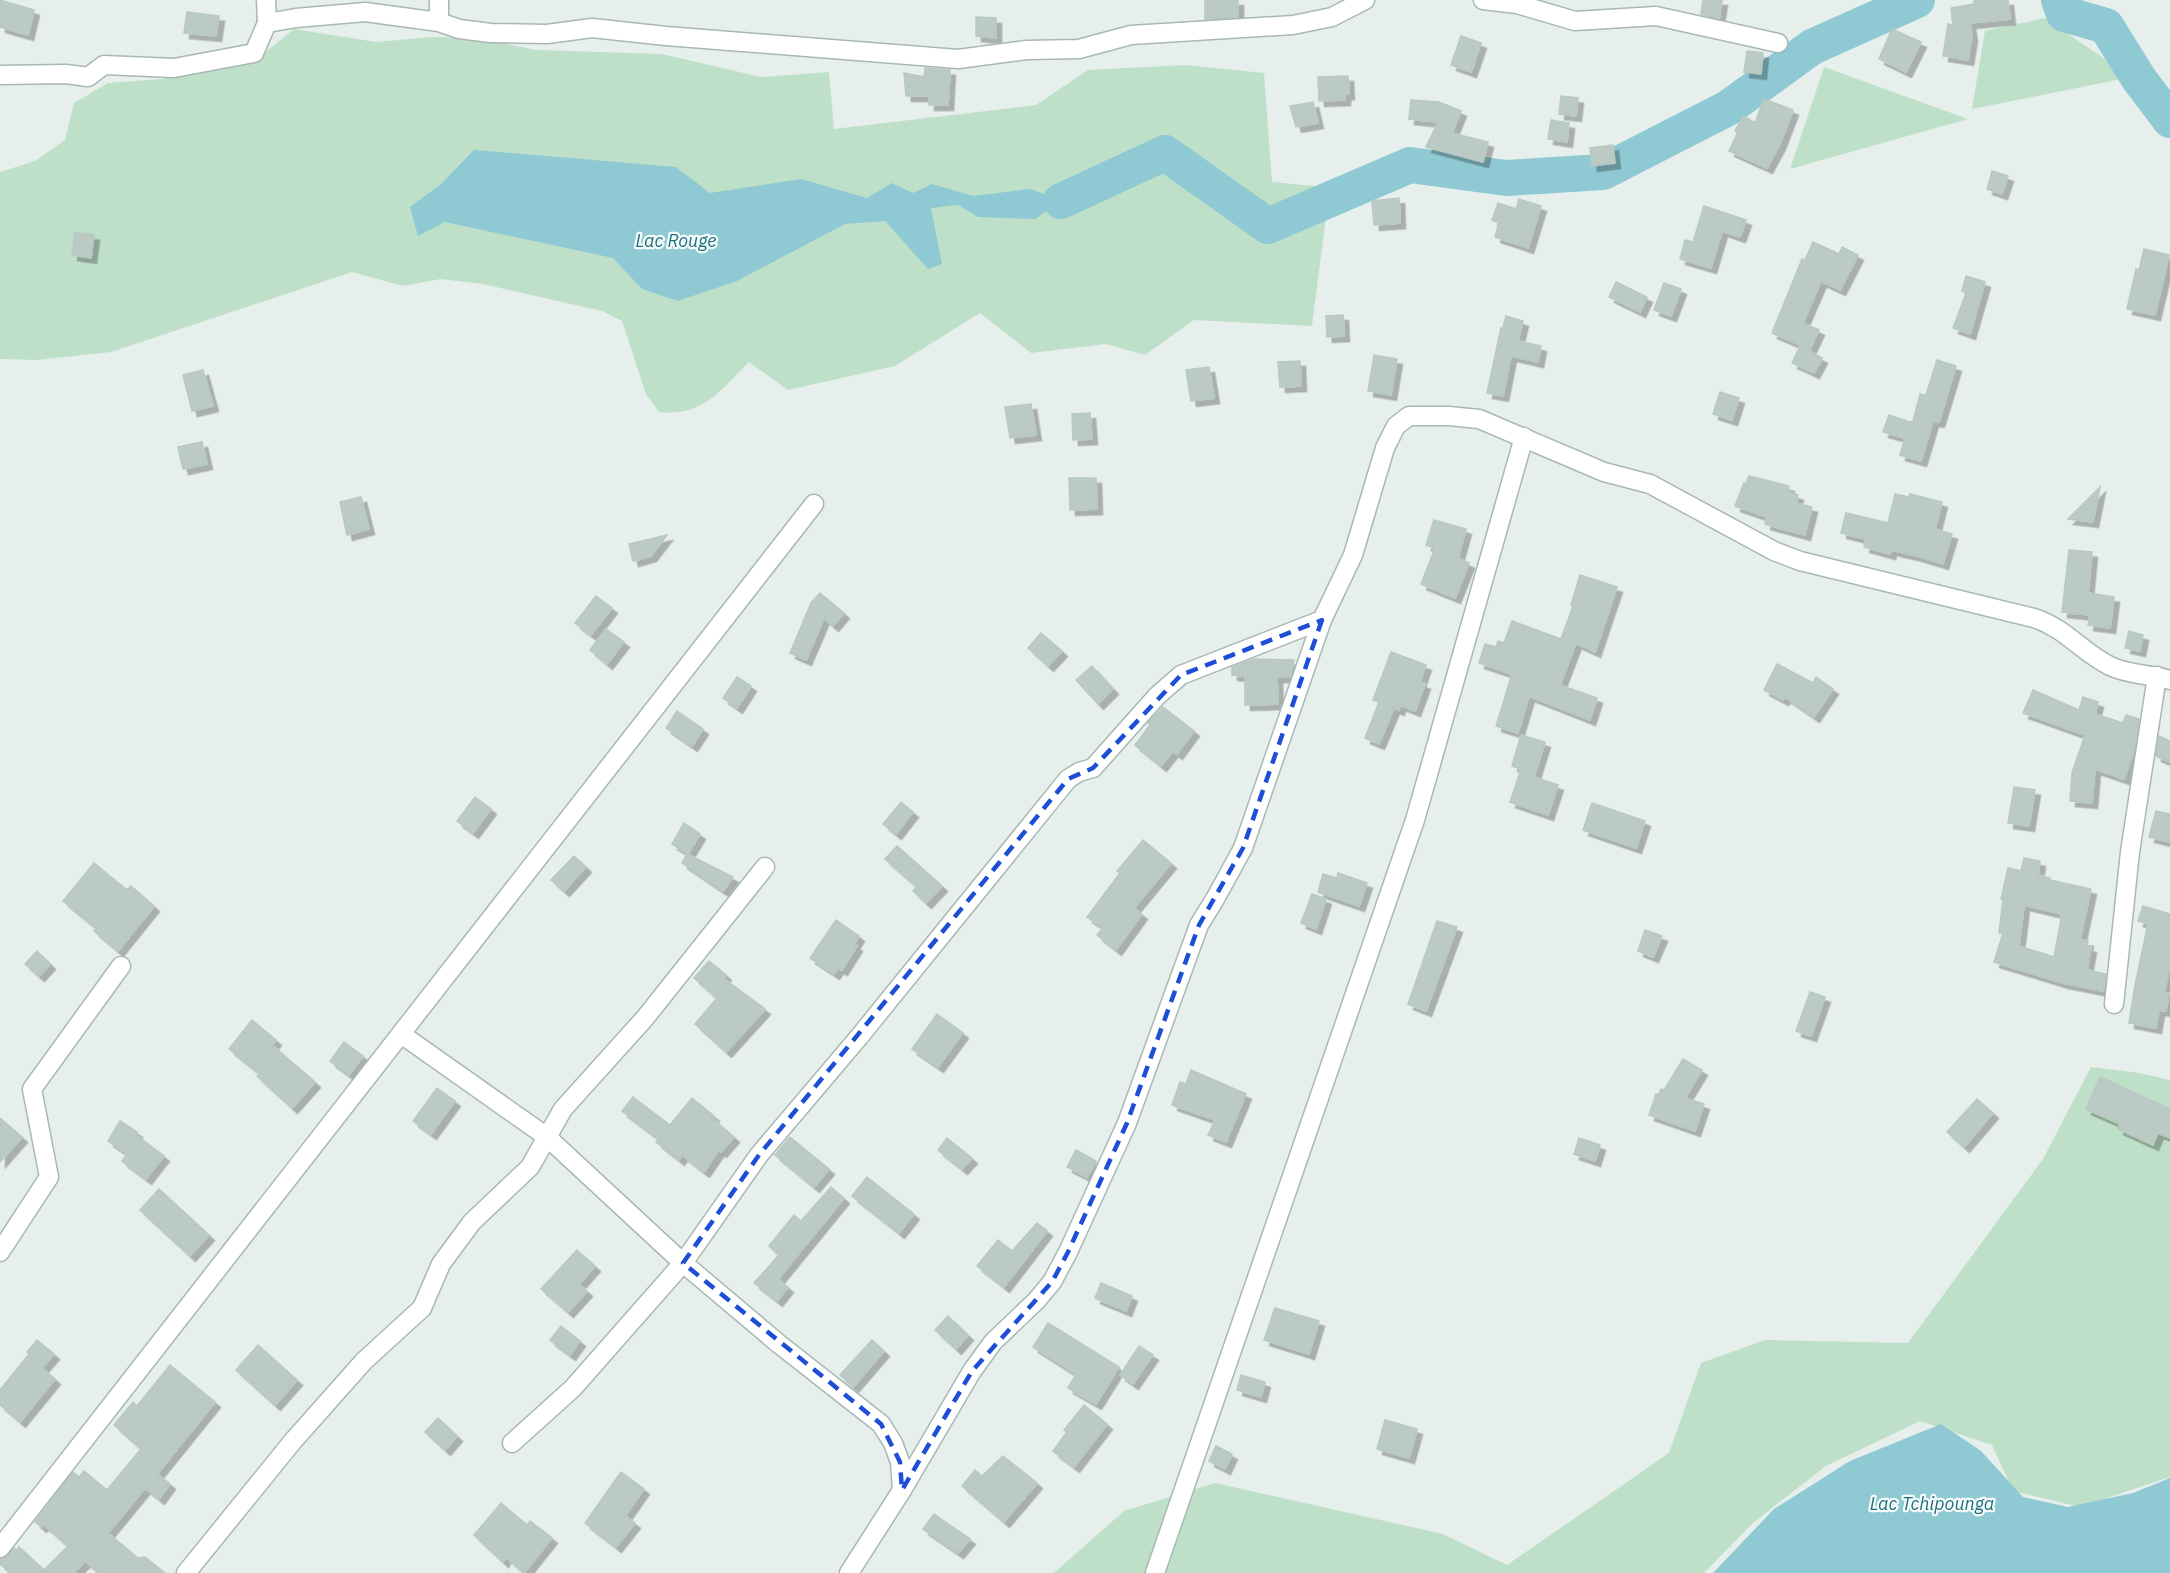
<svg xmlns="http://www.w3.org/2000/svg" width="2170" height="1573" viewBox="0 0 2170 1573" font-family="'IBM Plex Sans',sans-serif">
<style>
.green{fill:#bfe0c8}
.water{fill:#8ec9d4}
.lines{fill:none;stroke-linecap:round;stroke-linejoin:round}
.river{stroke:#8ec9d4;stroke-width:36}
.building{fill:#bbcac4;stroke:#b8c9c2;stroke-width:1.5;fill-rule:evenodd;filter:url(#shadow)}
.street-casing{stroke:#a8b8b2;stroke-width:21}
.street{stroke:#fff;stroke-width:18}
.marked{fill:none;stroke:#1d4ed8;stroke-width:4.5;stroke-dasharray:12 8;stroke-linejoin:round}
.labels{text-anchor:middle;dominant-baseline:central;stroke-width:4.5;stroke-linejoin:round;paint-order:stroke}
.water-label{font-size:18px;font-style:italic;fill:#1c6f80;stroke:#f7fbf9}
</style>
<defs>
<filter id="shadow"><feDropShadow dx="5.5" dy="5.5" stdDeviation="0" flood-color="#0004"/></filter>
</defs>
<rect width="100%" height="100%" fill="#e6efeb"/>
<g class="green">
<path d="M2045,18L2131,77L1972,109L1985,31Z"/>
<path d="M294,29L376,42L433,37L477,38L536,50L662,54L761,77L829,72L834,129L1036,105L1088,70L1185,65L1264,73L1272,182L1314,186L1326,217L1312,326L1194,320L1145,355L1106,344L1031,353L980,313L895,366L788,390L749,362C721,390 703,417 659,412L646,394L622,321L602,311L483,284L441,279L403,286L352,272L111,352L37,360L0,359V172L35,161L65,140L74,103L108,83L162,79L235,62L268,50Z"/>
<path d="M1824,67L1968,119L1790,169Z"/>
<path d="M2091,1067L2139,1073L2170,1080V1477L2080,1507L2013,1491L1992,1445L1920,1421L1826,1466L1754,1522L1704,1573H1054L1124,1511L1215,1483L1443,1534L1507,1565L1669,1453L1701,1363L1765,1340L1908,1343L2043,1159Z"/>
</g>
<g class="water">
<path d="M474,150L676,167L710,193L801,179L867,198L892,183L913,193L932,184L973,196L1031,189L1061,201L1035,219L978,217L958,205L931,208L942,264L928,269L885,221L845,224L737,281L678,301L642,289L613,258L445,222L418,236L410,207L441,184Z"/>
<path d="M1941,1424L1981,1451L2023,1497L2068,1507L2133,1493L2170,1478V1573H1713L1774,1509L1850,1461Z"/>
</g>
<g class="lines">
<g class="river">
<path d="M2059,0L2064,14L2106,26L2139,79L2170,120"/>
<path d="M1061,201L1165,153L1268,226L1410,165L1506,178L1603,172L1728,108L1812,47L1917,0"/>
</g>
</g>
<g class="building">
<path d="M0,0L34,10L28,35L0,27Z"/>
<path d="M1205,0H1238V17L1205,19Z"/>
<path d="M1703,0H1722L1719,19L1701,14Z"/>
<path d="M1984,0H2008L2010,19L1970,23L1972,36L1968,60L1943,56L1948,24L1953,25L1951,8L1974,4V1Z"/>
<path d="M187,12L219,16L216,36L184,33Z"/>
<path d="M976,17L996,18V38L976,36Z"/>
<path d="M1892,29L1921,42L1906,72L1879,59Z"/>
<path d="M1461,36L1481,43L1471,72L1451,65Z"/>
<path d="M1747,51L1763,53L1761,74L1744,72Z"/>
<path d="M925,68L950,70L948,105H929V96H906L904,73L924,77Z"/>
<path d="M1348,76L1349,94H1345V100L1319,101L1318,77Z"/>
<path d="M1561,96L1578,98L1576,116L1559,114Z"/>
<path d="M1764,99L1793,110L1780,144L1767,168L1729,151L1738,132L1735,131L1743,116L1755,123Z"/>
<path d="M1411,100L1439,102L1461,111L1452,133L1488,142L1483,162L1426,147L1438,122L1409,119Z"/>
<path d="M1313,102L1318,123L1296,127L1290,106Z"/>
<path d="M1551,120L1569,123L1567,142L1548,139Z"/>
<path d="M1613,145L1615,163L1592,166L1590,148Z"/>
<path d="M1992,171L2008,176L2002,194L1987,189Z"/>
<path d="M1399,198L1400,223L1374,225L1372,201Z"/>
<path d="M1519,199L1541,206L1528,248L1495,237L1499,223L1492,220L1498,203L1516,209Z"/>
<path d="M1704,206L1746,220L1740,237L1722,231L1711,268L1680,259L1685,240L1693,242Z"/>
<path d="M75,232L94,235L91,258L72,255Z"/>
<path d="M1813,242L1839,254L1842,247L1858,255L1840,290L1821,281L1803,323L1819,330L1810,349L1772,333L1802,259L1805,260Z"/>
<path d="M2144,249L2169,255L2155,315L2127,309L2136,269L2139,270Z"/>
<path d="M1966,276L1985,282L1970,334L1953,328L1966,293L1962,291Z"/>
<path d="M1616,282L1647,297L1640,312L1609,297Z"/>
<path d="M1664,283L1681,289L1671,316L1654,310Z"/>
<path d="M1343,315L1344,336L1327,337L1326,316Z"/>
<path d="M1506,316L1523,321L1518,341L1541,346L1538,362L1511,356L1503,396L1487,393L1501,328H1503Z"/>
<path d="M1800,346L1822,358L1814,373L1792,363Z"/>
<path d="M1374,355L1397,359L1391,395L1368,391Z"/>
<path d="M1937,360L1956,366L1939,422L1933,421L1921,461L1900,455L1905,438L1883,432L1889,415L1910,422L1913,421L1920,394L1926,395Z"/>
<path d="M1300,361L1301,386L1280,387L1278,362Z"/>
<path d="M1209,367L1214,398L1191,401L1186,370Z"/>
<path d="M203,370L213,406L192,411L183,375Z"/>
<path d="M1720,392L1739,398L1732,420L1713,414Z"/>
<path d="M1031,404L1036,435L1010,438L1005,407Z"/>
<path d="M1090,413L1092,439L1073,440L1072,414Z"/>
<path d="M202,442L207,464L183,469L178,447Z"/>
<path d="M1749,476L1789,486L1788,492L1798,495L1796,503L1812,507L1805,535L1765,524L1767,517L1735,506L1744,483L1746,484Z"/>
<path d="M1069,478H1096L1097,509L1070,510Z"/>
<path d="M2100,487L2093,522L2068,519Z"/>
<path d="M1895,494L1909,497L1910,494L1942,502L1935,529L1952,534L1943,564L1917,556L1891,550L1890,554L1864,547L1866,539L1841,533L1846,513L1888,523Z"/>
<path d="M361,497L369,529L347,535L340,502Z"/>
<path d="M1434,520L1466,529L1458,558L1469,563L1455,598L1421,584L1435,548L1426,545Z"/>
<path d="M667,535L651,556L633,561L629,544Z"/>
<path d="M2069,550L2092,552L2088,593L2114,597L2110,628L2088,625L2090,615L2062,612Z"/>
<path d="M1580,575L1617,587L1595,652L1576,643L1560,685L1597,698L1590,720L1529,696L1518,733L1496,726L1512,674L1479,663L1485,644L1496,647L1498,641L1504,643L1512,621L1561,639L1573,606L1571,605Z"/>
<path d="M820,593L844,613L833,626L824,618L806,660L790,653L811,603Z"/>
<path d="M596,596L612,608L591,635L575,623Z"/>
<path d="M606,629L624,642L607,664L590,650Z"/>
<path d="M2129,631L2143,635L2140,651L2125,648Z"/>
<path d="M1041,633L1062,651L1048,666L1028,648Z"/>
<path d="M1391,652L1426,665L1420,682L1425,684L1415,711L1400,705L1399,710L1394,708L1379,744L1365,738L1379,702L1373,700Z"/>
<path d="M1254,659L1294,660L1290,677H1277L1278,704L1245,705V676L1232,675V667Z"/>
<path d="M1777,664L1813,683L1816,677L1833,689L1814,717L1785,697L1783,700L1764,690Z"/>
<path d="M1092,666L1113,689L1098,704L1076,680Z"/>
<path d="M737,677L751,686L737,708L723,698Z"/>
<path d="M2033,690L2079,710L2083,697L2098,702L2095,714L2123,723L2126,715L2139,719L2135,747L2124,779L2095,769L2092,803L2070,801L2072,773L2085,735L2023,713Z"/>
<path d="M1163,707L1194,731L1177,754L1173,751L1161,766L1135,745L1150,725L1148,723Z"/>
<path d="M677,711L703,729L692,746L666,728Z"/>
<path d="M1521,735L1545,742L1534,777L1558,785L1548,815L1510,802L1521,769L1512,766Z"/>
<path d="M2159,736L2170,741V762L2156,756Z"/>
<path d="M2014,787L2035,790L2029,826L2008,823Z"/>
<path d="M475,797L491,809L473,833L457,821Z"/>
<path d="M901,802L913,812L896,834L883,824Z"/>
<path d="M1592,803L1645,821L1636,848L1583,830Z"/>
<path d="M2156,811L2170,814V842L2149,837Z"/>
<path d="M684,823L700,834L688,854L672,844Z"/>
<path d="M1143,840L1171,863L1134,908L1142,914L1116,950L1097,935L1103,928L1087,917L1120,873L1117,871Z"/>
<path d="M897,846L942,886L926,903L913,891L917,887L885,859Z"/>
<path d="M687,854L733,877L723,891L682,863Z"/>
<path d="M574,856L586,867L564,891L551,880Z"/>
<path d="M2024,858L2040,861L2038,875L2050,878V880L2091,889L2080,940L2088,941L2087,947H2091L2087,970L2106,974L2103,991L2063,983L1994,962L2003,933H1999L2003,899H2001L2008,868L2021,871ZM2024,905L2062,914L2054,957L2019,946Z"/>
<path d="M94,863L127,890L131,886L154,906L118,951L94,931L96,928L63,901Z"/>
<path d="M1338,873L1367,883L1359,906L1318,892L1323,874L1337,878Z"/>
<path d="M1312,894L1326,899L1316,929L1301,923Z"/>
<path d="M2143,906L2170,914V965L2164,993H2169L2166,1011L2159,1010L2156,1028L2129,1023L2135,985L2148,924L2138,921Z"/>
<path d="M836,920L859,936L854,944L857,946L842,970L838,968L834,974L810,958Z"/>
<path d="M1437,921L1457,927L1426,1011L1408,1004Z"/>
<path d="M1645,930L1662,936L1653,957L1638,951Z"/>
<path d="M37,951L50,964L39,976L25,964Z"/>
<path d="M709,961L726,975L723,978L765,1009L726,1052L695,1024L717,998L694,978Z"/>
<path d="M1810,992L1825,997L1811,1036L1796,1031Z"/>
<path d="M937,1014L963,1033L938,1067L912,1049Z"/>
<path d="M252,1020L276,1040L272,1045L315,1082L292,1108L257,1076L260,1074L229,1049Z"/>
<path d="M344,1042L363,1056L349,1075L330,1061Z"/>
<path d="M1683,1059L1702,1070L1685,1098L1704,1104L1695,1131L1649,1115L1656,1094L1659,1095L1661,1089L1664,1090Z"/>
<path d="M1191,1070L1246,1094L1226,1142L1208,1135L1215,1120L1172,1105L1180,1082L1186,1084Z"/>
<path d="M2100,1077L2170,1109V1138L2158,1133L2153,1145L2118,1129L2120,1124L2086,1109Z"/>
<path d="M437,1088L455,1101L431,1134L413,1121Z"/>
<path d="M633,1097L670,1125L692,1098L714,1116L712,1118L734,1137L721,1152L719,1150L704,1172L682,1155L679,1160L656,1142L659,1139L622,1111Z"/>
<path d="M1977,1099L1993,1113L1964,1147L1947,1132Z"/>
<path d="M0,1118L22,1137L0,1162Z"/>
<path d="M120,1121L137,1132L136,1135L164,1156L146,1179L122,1161L127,1154L108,1141Z"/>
<path d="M790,1137L829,1169L814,1187L775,1155Z"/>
<path d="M947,1138L972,1158L962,1169L938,1150Z"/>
<path d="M1579,1138L1600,1145L1595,1161L1574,1154Z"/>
<path d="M1076,1150L1096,1161L1087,1177L1067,1167Z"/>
<path d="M867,1177L914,1214L899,1233L852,1196Z"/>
<path d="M831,1187L844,1198L778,1279L788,1287L777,1301L754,1283L779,1255L769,1246L794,1215L801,1221Z"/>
<path d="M159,1189L209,1235L190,1256L140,1210Z"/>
<path d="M1037,1223L1047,1231L1004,1287L977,1266L998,1240L1012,1251Z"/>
<path d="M577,1250L595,1266L579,1284L587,1291L568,1312L541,1289Z"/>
<path d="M1101,1283L1132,1296L1126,1311L1095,1298Z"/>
<path d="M1275,1308L1319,1321L1309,1354L1264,1340Z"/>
<path d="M948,1316L968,1335L956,1349L935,1330Z"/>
<path d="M1048,1323L1119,1367L1096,1404L1068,1388L1076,1374L1033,1347Z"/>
<path d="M561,1326L580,1341L570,1355L550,1340Z"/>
<path d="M37,1340L54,1354L42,1368L55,1379L20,1422L0,1405V1390L29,1354L27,1352Z"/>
<path d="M872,1340L884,1351L853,1387L840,1375Z"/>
<path d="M258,1345L297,1380L275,1405L236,1370Z"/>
<path d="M1139,1346L1153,1355L1133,1384L1120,1375Z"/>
<path d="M170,1365L215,1402L157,1474L170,1484L159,1499L145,1488L108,1533L138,1558L145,1557L165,1573H99L85,1561L74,1573H11L0,1564V1559L8,1555L14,1548L17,1550L19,1547L44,1570L68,1546L43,1524L41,1527L35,1522L73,1472L79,1477L84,1471L107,1490L141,1449L114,1425L133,1402L137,1406Z"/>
<path d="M1241,1375L1265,1382L1261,1397L1237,1390Z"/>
<path d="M1084,1405L1107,1424L1074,1467L1053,1451L1067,1432L1064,1430Z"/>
<path d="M438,1418L457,1436L445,1450L425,1432Z"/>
<path d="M1385,1420L1417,1429L1409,1458L1377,1449Z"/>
<path d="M1216,1446L1232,1454L1225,1469L1209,1461Z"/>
<path d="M1003,1456L1037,1483L1004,1522L962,1486L975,1470L982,1476Z"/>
<path d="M621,1472L644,1489L625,1516L635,1523L616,1547L585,1523Z"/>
<path d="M501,1503L527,1525L530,1521L552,1538L524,1573L506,1557L503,1562L474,1535Z"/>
<path d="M934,1514L970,1539L958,1553L923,1529Z"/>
</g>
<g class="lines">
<g class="street-casing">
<g id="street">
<path d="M266,0L267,23"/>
<path d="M1483,0L1517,4L1575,21L1656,16L1778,43"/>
<path d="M439,22V0"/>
<path d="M0,75L66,74L88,77L104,65L174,68L254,53L267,23L296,18L365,12L439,22L459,29L491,33L547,34L592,28L666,36L958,59L1026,50L1079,49L1131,35L1293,25L1332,17L1365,0"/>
<path d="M2114,1004L2130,852L2157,676"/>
<path d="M401,1034L547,1137L683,1263L779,1344L881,1424L893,1443L900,1462L902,1490"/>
<path d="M0,1252L49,1177L32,1089L121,966"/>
<path d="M512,1443L573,1388L683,1263L759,1155L859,1037L1068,779L1079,772L1093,768L1157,696L1181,675L1322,620"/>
<path d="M0,1548L814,504"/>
<path d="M186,1573L293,1441L364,1361L422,1308L441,1264L472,1222L530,1167L563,1109L645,1018L765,867"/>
<path d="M849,1573L902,1490L972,1371L993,1342L1036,1301L1052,1282L1068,1252L1127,1123L1199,925L1215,899L1243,848L1322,620L1353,555L1385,448L1396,426L1409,416H1449L1479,419L1604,472L1650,484L1774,551L1800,561L2034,618C2067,629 2080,651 2110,666C2128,675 2150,674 2170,680"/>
<path d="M1155,1573L1415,820L1524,437"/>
</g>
</g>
<use href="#street" class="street"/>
</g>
<path class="marked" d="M1322,620L1243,848L1199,925L1127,1123L1068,1252L1052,1282L972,1371L902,1490L900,1462L881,1424L683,1263L759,1155L1068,779L1093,768L1181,675Z"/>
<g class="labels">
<g class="water-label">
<text x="676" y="240">Lac Rouge</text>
<text x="1932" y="1503">Lac Tchipounga</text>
</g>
</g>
</svg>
